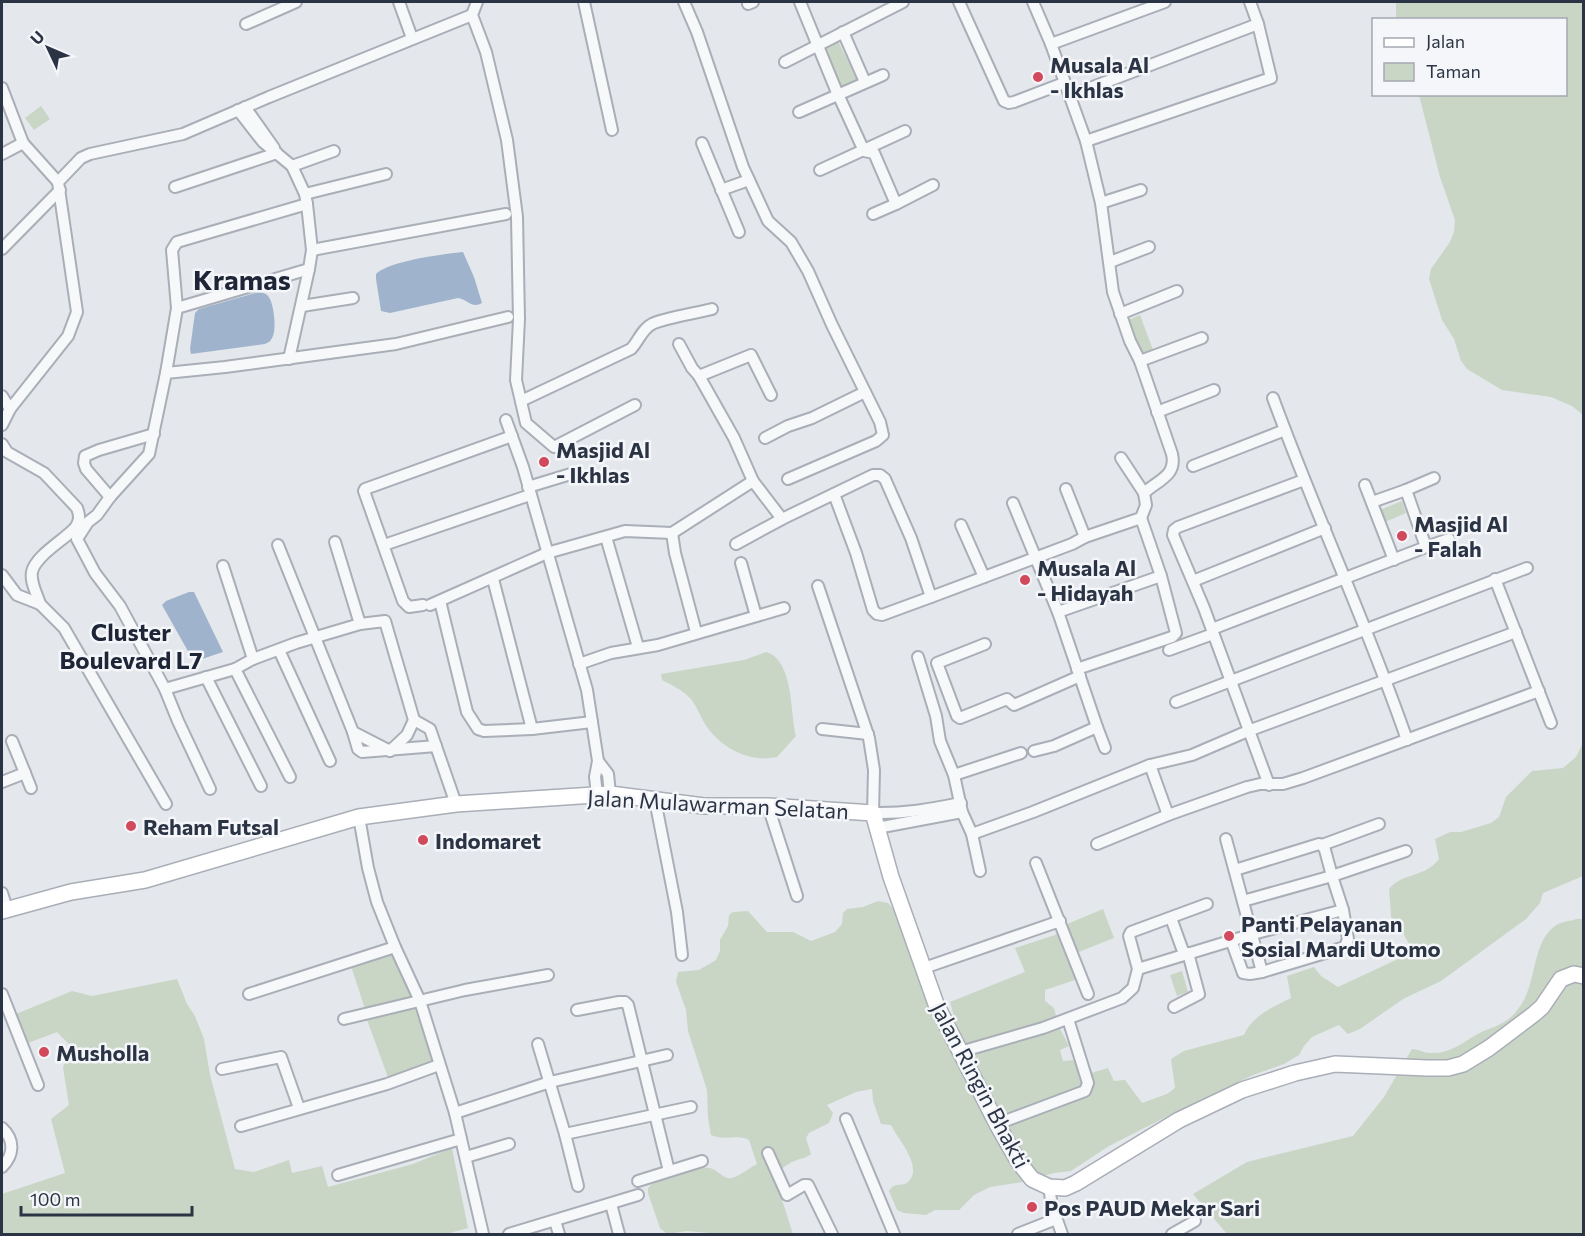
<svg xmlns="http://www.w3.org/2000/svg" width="1585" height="1236" viewBox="0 0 1585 1236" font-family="Commissioner,sans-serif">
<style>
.green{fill:#c9d6c5}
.water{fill:#9fb4cc}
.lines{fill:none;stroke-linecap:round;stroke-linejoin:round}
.street-casing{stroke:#a9aeb7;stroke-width:14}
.secondary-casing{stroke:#a9aeb7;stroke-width:18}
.street{stroke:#f7f8fa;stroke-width:10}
.secondary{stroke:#fff;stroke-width:15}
.poi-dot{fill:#d1495b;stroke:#f4f6f9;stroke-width:2}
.labels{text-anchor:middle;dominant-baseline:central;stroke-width:5;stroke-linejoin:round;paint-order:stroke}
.poi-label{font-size:22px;font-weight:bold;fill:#2b3445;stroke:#f4f6f9;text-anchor:start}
.street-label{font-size:22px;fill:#2b3445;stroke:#f4f6f9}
.neighbourhood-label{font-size:24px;font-weight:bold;fill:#1d2536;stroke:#f4f6f9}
.district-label{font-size:28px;font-weight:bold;fill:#1d2536;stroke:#f4f6f9}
</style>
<rect width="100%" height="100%" fill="#e4e7ec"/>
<g class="green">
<path d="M1396,2H1583V415L1572,406L1551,397L1502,390L1467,369L1461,361L1454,339L1442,320L1429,279L1431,269L1450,242L1454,232L1455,220L1440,177L1419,95L1566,94V20L1396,19Z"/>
<path d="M837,39L858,81L842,89L821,47Z"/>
<path d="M41,106L50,119L34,130L25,118Z"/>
<path d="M1140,315L1153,350L1141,355L1128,320Z"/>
<path d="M1402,501L1406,513L1385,522L1380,510Z"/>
<path d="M766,652C794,660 790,713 796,736L777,757C750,763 723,749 707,727C700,717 698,707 690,698C682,690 672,685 662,680L661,674L744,660Z"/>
<path d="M1583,743V876L1543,893L1540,903L1526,919L1441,981L1403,999L1360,1029L1348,1034L1339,1025L1312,1037L1304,1046L1299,1055L1284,1064L1253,1075L1162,1119L1109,1146L1071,1171L1054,1173L1023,1182L990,1187L974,1195L959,1210H935L926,1215L904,1213L897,1210L889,1191C894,1181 903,1188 909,1181C923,1166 897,1138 891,1125L881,1124L873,1101L872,1089L856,1092L827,1105L833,1113L829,1123L809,1133L806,1138L811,1154C806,1158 803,1158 797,1160C788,1163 781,1169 774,1175L793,1234H720L687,1231L667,1234L660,1228L648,1193C648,1189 647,1188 651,1185C658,1178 700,1166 710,1168C718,1170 724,1180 732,1178C740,1176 749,1168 757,1164L749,1140C737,1134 724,1141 711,1135L708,1118L707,1090L688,1031L686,1010L676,982L678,972L699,970L716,960L720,951V940L728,926L729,915L733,912L748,911L767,932H793L811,941L835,932L842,924L843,913L847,909L863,907L878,901L888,903L902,919L910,945L916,974L962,1044L950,1002L1025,972L1015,948L1061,933L1060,927L1103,909L1114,938L1071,955L1078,979L1045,990V1001L1054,1008L1059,1027L1069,1046L1060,1050L1063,1061L1074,1060L1081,1076L1108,1068L1114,1081L1125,1080L1142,1103L1167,1094L1175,1088L1171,1059L1184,1051L1244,1035C1252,1016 1273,1007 1291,998L1287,976L1314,967L1321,976L1338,987L1413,952L1401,929L1392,928L1389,889C1403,872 1425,878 1439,859L1435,839L1450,832H1461L1491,823L1499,817L1506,797L1532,771L1563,768L1576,757Z"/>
<path d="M1577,919H1583V1234H1227L1193,1194L1247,1162L1353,1136L1384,1097L1412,1049C1418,1049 1424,1053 1430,1053C1450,1054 1460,1044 1476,1035C1496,1024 1506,1027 1521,1005C1537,981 1532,942 1555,926C1560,922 1570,921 1577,919Z"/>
<path d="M390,945L417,999L366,1012L350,963Z"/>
<path d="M1182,971L1188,992L1177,996L1170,975Z"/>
<path d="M177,979L187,1004L195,1016L204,1039L210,1075L235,1169L254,1172L289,1160L292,1173L322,1166L328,1187L413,1164L452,1148L468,1228L446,1234H2V1194L65,1173L51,1119L69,1105L63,1068L69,1044L57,1032L28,1043L16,1014L72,991L92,996Z"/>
<path d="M418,1003L436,1064L389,1080L366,1017Z"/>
</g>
<g class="water">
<path d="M463,252L474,277L482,303C472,309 467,299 458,298L390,313L381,311L376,279V274C389,261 443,254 463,252Z"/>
<path d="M259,292C261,292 267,294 268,296C274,302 277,331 272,338C270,342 269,342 265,344L191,354L190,349L195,313L199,309Z"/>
<path d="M189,592H194L223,652L196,661L189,653L162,605L166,601Z"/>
</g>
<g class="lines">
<g class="street-casing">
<g id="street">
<path d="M399,2L412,38"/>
<path d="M477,2L472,15L486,52L507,140L517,217L519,319L516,380L526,423L554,447L635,405"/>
<path d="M584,2L612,130"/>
<path d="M684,2L697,32L743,167L768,221L791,242L808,271L832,325L880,422L883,435L876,441L788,479"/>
<path d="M800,2L836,90L864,151L874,153L896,204L933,185"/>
<path d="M959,2L1004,101L1009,103L1014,102L1064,83"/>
<path d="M748,4L753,2"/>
<path d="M246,24L296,2"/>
<path d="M843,32L865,82"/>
<path d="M1051,44L1165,2"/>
<path d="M785,62L903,2"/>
<path d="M2,88L23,143L58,182"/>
<path d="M1069,96L1258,24"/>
<path d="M245,107L274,148"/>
<path d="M238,110L263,142L292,166L305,194L307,204L312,250L309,269L289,359"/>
<path d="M799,112L883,75"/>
<path d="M1086,141L1271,78L1258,24L1250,2"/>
<path d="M702,143L739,232"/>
<path d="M2,154L23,143"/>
<path d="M292,166L334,151"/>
<path d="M820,170L905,131"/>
<path d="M175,187L277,153"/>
<path d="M721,190L749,180"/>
<path d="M305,194L386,174"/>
<path d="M1101,203L1141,190"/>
<path d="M873,214L896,204"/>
<path d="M2,249L60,190"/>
<path d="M312,250L506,214"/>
<path d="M1110,262L1149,247"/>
<path d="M302,306L353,298"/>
<path d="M177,308L172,250L177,242L307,204"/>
<path d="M1120,314L1177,291"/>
<path d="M679,344L692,368L699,376"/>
<path d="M1140,361L1202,338"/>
<path d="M166,373L177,308L309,269"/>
<path d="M771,395L751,355L699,376L734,438L753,481L782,519L873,475H880L885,479L911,538L931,597L1072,544L1085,537L1141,518L1146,505L1144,493C1158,480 1177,476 1172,454L1140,361L1130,341L1113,292L1101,203L1086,141L1051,44L1033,2"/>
<path d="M2,396L10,409"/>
<path d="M1273,398C1315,513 1367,624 1407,740"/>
<path d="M521,401L631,349C638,342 642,329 652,324C664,318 697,313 712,309"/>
<path d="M1157,412L1214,390"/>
<path d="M506,420L523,467L587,690L598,761L595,777L597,794"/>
<path d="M2,425L10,409L68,336L77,312L58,182L81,158L90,154L183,134L269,97L472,15"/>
<path d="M765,438L788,426L812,418L865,392"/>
<path d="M2,444L7,452L44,473L77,508C80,516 80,521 75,528C64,540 35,556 32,572C30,582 37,594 40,604"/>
<path d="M1121,458L1144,493"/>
<path d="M1193,466L1285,430"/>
<path d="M1365,485L1394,560"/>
<path d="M528,487L574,473"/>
<path d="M1066,489L1085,537"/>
<path d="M1406,490L1434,478"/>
<path d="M834,494L856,553L873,610L877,614L882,615L931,597"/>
<path d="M110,497L86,469L84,463L85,456L99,450L154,434"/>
<path d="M1013,503L1058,612L1097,727L1054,746L1034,751"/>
<path d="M961,525L984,577"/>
<path d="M672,533L675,553L696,632"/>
<path d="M606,537L638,647"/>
<path d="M335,542L360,624"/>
<path d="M736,544L782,519"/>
<path d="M278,545L353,732L390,751"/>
<path d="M384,545L530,495"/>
<path d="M1426,547L1449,539"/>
<path d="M741,563L756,616"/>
<path d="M223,566L253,659"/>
<path d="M2,575L17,595L40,604L64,628L166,804"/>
<path d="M493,579L532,729"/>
<path d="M1495,579L1551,723"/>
<path d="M1193,581L1325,528"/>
<path d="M818,586L869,738L874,770L873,813C903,814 931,809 961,803"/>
<path d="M440,601L467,712L478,729L484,731L532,729L592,722"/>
<path d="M423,605L409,607L403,601L364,491L365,489L512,436"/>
<path d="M430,605L547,553L625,531L672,533L753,481"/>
<path d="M1058,612L1161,576"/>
<path d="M1212,629L1426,547L1406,490L1372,502"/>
<path d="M985,644L937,663L957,716L960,718L1007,699L1014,705L1080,676"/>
<path d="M279,650L330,761"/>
<path d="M1169,650L1213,634"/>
<path d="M918,657L936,716L940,741L954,775L962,812L972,834L1033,812L1150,765L1192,755L1248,731L1516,632"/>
<path d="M579,664L611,653L658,645L784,608"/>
<path d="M235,669L290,777"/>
<path d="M1077,669L1172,637L1176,633L1161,576L1141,518"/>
<path d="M206,677L261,786"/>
<path d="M165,689L235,669L253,659L296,643L360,624L385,621L414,720L407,735L390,751"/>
<path d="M1176,702L1527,568"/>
<path d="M414,720L430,729L456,804"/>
<path d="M1097,727L1105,748"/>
<path d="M822,729L868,734"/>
<path d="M353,732L358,749L362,752L436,746"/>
<path d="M598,761L608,774L610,794"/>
<path d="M1150,765L1168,815"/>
<path d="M25,773L31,788"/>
<path d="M954,775L1021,753"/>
<path d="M2,782L25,773L12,741"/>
<path d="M1269,785L1204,608L1173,535L1174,530L1178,527L1304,480"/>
<path d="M210,789L178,721L165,689L120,606L95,573L77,539L88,522L97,515L110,497L149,454L166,373L225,367L396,344L508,317"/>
<path d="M655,800L677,912L682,955"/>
<path d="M768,806L797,896"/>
<path d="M359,817L368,868L377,902L395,947L420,1001L455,1113L483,1234"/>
<path d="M877,828L962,812"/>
<path d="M972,834L980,871"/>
<path d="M1226,839L1262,972"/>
<path d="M1097,844L1168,815L1247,787L1260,784H1283L1303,778L1539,691"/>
<path d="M1322,845L1379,824"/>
<path d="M1036,863L1088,994"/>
<path d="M1235,870L1319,844L1322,845L1325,850L1332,876L1406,851"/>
<path d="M2,893L7,909"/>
<path d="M1171,918L1184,954"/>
<path d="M1231,940L1243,973L1250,974L1262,972L1345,947L1348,939L1343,910"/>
<path d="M924,968L1060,921"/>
<path d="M1138,969L1129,936L1131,932L1207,904"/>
<path d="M2,994L38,1085"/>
<path d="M249,994L395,947"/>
<path d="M1174,1007L1199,994L1188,953"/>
<path d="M577,1010L619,1002H625L628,1005L669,1171"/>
<path d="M344,1019L465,990L548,975"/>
<path d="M538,1044L565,1134L578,1186"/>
<path d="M960,1052L1043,1028L1122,998L1133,988L1138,969L1253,934L1343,910L1332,876L1243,901"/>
<path d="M222,1069L281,1057L299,1108"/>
<path d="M455,1113L550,1082L667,1055"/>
<path d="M846,1119L894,1234"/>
<path d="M997,1124L1085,1091L1088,1083L1068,1019"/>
<path d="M241,1126L387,1084L439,1065"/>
<path d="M2,1128C15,1140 14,1155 2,1167"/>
<path d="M565,1134L691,1107"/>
<path d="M768,1153L787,1195L804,1185H808L832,1234"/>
<path d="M466,1157L509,1144"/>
<path d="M338,1175L461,1139"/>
<path d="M638,1181L702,1161"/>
<path d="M1049,1187L1052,1206L1062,1234"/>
<path d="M611,1204L619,1234"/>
<path d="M555,1221L559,1234"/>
<path d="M509,1234L638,1195"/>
<path d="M1018,1234L1056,1219"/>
<path d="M1172,1234L1195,1221"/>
</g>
</g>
<g class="secondary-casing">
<path id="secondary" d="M2,911L71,892L145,880L359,817L456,804L610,794L704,806H768L873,813L891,877L936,1004L997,1124L1018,1161L1032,1179L1049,1187L1065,1188L1076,1183L1179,1120L1242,1090L1295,1073L1335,1064L1427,1068H1448L1463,1064L1489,1048L1534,1014L1542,1007L1561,979L1574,974L1584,976"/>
</g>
<use href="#street" class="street"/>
<use href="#secondary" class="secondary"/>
</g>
<g class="poi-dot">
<circle cx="1038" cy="77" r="6"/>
<circle cx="544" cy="462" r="6"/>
<circle cx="1402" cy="536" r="6"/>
<circle cx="1025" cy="580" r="6"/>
<circle cx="131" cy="826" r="6"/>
<circle cx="423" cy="840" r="6"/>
<circle cx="1229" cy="936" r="6"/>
<circle cx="44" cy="1052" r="6"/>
<circle cx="1032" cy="1207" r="6"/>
</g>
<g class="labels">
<g class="poi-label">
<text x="1050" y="64">Musala Al<tspan x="1050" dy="25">- Ikhlas</tspan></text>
<text x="556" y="449">Masjid Al<tspan x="556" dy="25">- Ikhlas</tspan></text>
<text x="1414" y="523">Masjid Al<tspan x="1414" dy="25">- Falah</tspan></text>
<text x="1037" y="567">Musala Al<tspan x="1037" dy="25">- Hidayah</tspan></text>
<text x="143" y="826">Reham Futsal</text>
<text x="435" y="840">Indomaret</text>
<text x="1241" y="923">Panti Pelayanan<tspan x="1241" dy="25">Sosial Mardi Utomo</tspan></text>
<text x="56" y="1052">Musholla</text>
<text x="1044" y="1207">Pos PAUD Mekar Sari</text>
</g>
<g class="street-label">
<text transform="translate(718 804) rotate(3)">Jalan Mulawarman Selatan</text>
<text transform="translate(981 1085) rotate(62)">Jalan Ringin Bhakti</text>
</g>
<g class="neighbourhood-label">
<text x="131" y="631">Cluster<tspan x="131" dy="28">Boulevard L7</tspan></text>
</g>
<g class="district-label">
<text x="242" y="279">Kramas</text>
</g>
</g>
<rect width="1585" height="1236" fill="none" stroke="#2b3445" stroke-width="6"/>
<rect x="1372" y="18" width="195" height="78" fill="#f4f6f9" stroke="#a4a8b1" stroke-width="1.5"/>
<rect x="1384" y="38" width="30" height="9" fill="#ffffff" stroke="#a4a8b1" stroke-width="1.5"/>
<text x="1426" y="48" font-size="18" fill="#2b3445">Jalan</text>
<rect x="1384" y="63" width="30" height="18" fill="#c9d6c5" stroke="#a4a8b1" stroke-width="1.5"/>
<text x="1426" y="78" font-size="18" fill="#2b3445">Taman</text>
<g transform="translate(48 48) rotate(314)" stroke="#f4f6f9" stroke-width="4.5" paint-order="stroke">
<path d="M0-4.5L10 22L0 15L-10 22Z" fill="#2b3445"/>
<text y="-9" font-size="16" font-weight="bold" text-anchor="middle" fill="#2b3445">U</text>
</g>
<path d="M21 1206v9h171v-9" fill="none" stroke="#2b3445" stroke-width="3"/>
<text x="30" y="1206" font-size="18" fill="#2b3445" stroke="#f4f6f9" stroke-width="4.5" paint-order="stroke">100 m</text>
</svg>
